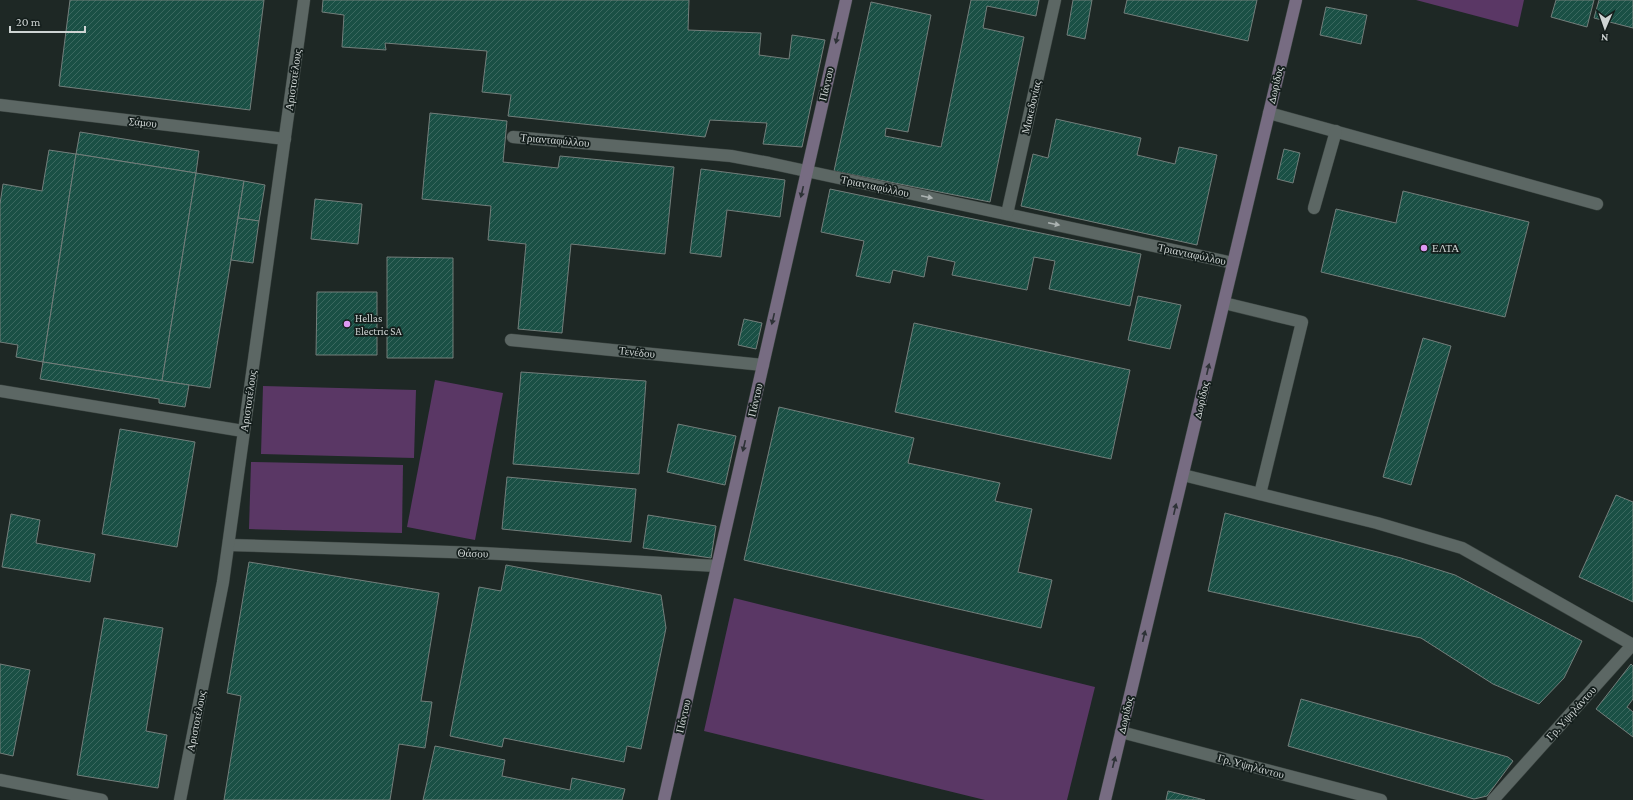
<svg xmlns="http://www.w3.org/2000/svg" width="1633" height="800" viewBox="0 0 1633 800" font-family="'Crimson Pro',serif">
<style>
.park{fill:#5a3765}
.building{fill:url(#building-hatch);stroke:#737e7b}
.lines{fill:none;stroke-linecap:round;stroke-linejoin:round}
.lane-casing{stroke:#3b4441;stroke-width:13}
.street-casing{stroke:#3b4441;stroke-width:13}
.secondary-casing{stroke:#3b4441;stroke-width:13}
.lane{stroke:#5c6764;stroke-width:12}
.street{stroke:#5c6764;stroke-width:12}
.secondary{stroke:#776c82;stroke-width:12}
.oneway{fill:#2d3236}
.oneway2{fill:#acb3b2}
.poi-dot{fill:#dd99f3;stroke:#141e1c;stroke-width:1.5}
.labels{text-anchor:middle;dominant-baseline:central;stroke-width:3.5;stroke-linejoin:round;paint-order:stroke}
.street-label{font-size:11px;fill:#ced4d3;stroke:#141e1c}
.poi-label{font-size:11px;fill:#ced4d3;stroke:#141e1c;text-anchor:start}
</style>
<defs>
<pattern id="building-hatch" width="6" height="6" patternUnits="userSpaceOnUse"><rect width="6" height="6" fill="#1a5045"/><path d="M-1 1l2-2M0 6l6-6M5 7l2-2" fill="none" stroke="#3a685f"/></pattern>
</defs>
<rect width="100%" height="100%" fill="#1e2825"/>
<g class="park">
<path d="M1416,0H1524L1518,27Z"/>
<path d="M435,380L503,393L475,540L407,527Z"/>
<path d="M263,386L416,390L414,458L261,454Z"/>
<path d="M251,462L403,465L402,533L249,529Z"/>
<path d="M734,598L1095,687L1067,800H985L704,731Z"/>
</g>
<g class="building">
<path d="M70,0H264L250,110L59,86Z"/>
<path d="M323,0H689L688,30L761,33L759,55L789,59L792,35L825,40L802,147L763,144L767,123L710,120L705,137L508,116L511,95L482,92L487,51L385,43L386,50L342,47L344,15L322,12Z"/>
<path d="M971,0H1039L1036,16L987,6L983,28L1024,37L990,202L834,171L871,2L931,15L908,132L886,128L885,136L941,147Z"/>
<path d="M1073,0H1092L1085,39L1067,35Z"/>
<path d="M1127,0H1257L1248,41L1124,13Z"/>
<path d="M1556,0H1594L1587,27L1551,17Z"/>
<path d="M1599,0H1633V28L1594,18Z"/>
<path d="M1326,7L1367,15L1361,44L1320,35Z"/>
<path d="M430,113L507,121L503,162L558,168L560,156L674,167L665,254L571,244L562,333L518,329L526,244L488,240L491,206L422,199Z"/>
<path d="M1056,119L1141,138L1137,155L1175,164L1179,147L1217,155L1197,245L1021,206L1033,154L1048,158Z"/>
<path d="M80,132L199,151L196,173L76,154Z"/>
<path d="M1284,149L1300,153L1293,183L1277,179Z"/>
<path d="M49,150L76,154L43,362L16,357L18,345L0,342V204L3,184L42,191Z"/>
<path d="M76,154L196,173L162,381L43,362Z"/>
<path d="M701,169L785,180L780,217L727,210L721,257L690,253Z"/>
<path d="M196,173L244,181L210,388L162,381Z"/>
<path d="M244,181L265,185L259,221L238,218Z"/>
<path d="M830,189L1141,254L1130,306L1049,289L1055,261L1034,257L1027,290L952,275L955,262L928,256L924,277L893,270L890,283L856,276L864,241L821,232Z"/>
<path d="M1403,191L1529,222L1505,317L1321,272L1336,209L1396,223Z"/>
<path d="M315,199L362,204L358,244L311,239Z"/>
<path d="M238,218L259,221L253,263L231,260Z"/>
<path d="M387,257L453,258V358H387Z"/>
<path d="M317,292H377V355H316Z"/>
<path d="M1138,296L1181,305L1170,349L1128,340Z"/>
<path d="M744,319L762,323L756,349L738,345Z"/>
<path d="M914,323L1130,370L1111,459L895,412Z"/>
<path d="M1423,338L1451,346L1411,485L1383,477Z"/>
<path d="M43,362L189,385L185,407L159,403V399L40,379Z"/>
<path d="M521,372L646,381L639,474L513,464Z"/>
<path d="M779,407L914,438L908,463L1000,483L995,501L1032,509L1018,572L1052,580L1041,628L744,560Z"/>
<path d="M678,424L736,436L725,485L667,472Z"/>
<path d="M120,429L195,442L177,547L102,534Z"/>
<path d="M507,477L636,489L631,542L502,529Z"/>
<path d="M1616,495L1633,502V602L1579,577Z"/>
<path d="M1225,513L1401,558L1455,575L1582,641L1564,678L1539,704L1493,684L1421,638L1208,591Z"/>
<path d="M11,514L40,520L36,543L95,554L90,582L2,567Z"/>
<path d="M648,515L716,526L711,558L643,548Z"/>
<path d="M249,562L439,593L421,701L432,702L425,748L399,744L390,800H224L241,696L227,693Z"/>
<path d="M506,565L661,595L666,628L641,749L627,746L624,762L504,738L502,747L450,736L479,587L501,591Z"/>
<path d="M104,618L163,628L146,731L167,735L158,788L77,775Z"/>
<path d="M0,664L30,670L13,756L0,753Z"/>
<path d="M1631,664L1633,666V699L1627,707L1633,712V737L1596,709Z"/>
<path d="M1301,699L1508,757L1513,761L1487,796L1474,799L1288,746Z"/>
<path d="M435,746L505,760L502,776L570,790L572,778L625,789L622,800H423Z"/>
<path d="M1168,791L1205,800H1166Z"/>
</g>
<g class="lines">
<g class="lane-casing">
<g id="lane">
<path d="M1269,113L1597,204"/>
<path d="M1314,208L1336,131"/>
<path d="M1224,303L1302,322L1260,494"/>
<path d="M511,340L763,365"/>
<path d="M0,391L243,431"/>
<path d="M1121,732L1381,800"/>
<path d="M1493,800L1633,644"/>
</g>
</g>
<g class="street-casing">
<g id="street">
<path d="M0,105L285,139"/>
<path d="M513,137L731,156L769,163L1233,263"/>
<path d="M1007,214L1055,0"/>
<path d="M1183,475L1377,523L1462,548L1633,645"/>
<path d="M229,545L481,553L717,566"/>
<path d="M0,780L102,800"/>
<path d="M180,800L223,582L304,0"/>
</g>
</g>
<g class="secondary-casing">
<g id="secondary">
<path d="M664,800L846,0"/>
<path d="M1105,800L1296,0"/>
</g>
</g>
<use href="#lane" class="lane"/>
<use href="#street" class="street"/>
<use href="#secondary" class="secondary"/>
</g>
<defs><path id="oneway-solid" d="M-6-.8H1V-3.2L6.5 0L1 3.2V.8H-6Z"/></defs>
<g class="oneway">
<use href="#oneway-solid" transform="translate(837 38) rotate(103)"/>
<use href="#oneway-solid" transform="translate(802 192) rotate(103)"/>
<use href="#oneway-solid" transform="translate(773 319) rotate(103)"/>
<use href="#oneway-solid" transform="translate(1208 369) rotate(-77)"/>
<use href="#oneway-solid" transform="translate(744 446) rotate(103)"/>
<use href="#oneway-solid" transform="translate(1175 509) rotate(-77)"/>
<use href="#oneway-solid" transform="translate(1144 636) rotate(-77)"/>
<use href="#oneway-solid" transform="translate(1114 762) rotate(-76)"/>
</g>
<g class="oneway2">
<use href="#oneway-solid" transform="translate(927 197) rotate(12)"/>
<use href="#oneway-solid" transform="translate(1054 224) rotate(12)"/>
</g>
<g class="poi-dot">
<circle cx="1424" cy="248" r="4"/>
<circle cx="347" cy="324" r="4"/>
</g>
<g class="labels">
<g class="street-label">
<text transform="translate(293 80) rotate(-82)">Αριστοτέλους</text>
<text transform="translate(826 84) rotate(-77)">Πάντου</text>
<text transform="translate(1275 85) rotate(-77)">Δωρίδος</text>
<text transform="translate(1031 107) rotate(-77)">Μακεδονίας</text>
<text transform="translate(143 122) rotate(7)">Σάμου</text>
<text transform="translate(555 140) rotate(5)">Τριανταφύλλου</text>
<text transform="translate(875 186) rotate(12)">Τριανταφύλλου</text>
<text transform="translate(1192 254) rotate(12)">Τριανταφύλλου</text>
<text transform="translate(637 352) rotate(6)">Τενέδου</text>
<text transform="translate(755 400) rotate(-77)">Πάντου</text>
<text transform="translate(1201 400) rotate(-77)">Δωρίδος</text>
<text transform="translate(248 401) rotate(-82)">Αριστοτέλους</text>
<text transform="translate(473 553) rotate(2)">Θάσου</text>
<text transform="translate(1571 713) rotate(-48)">Γρ. Υψηλάντου</text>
<text transform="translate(1125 715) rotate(-77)">Δωρίδος</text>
<text transform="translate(683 716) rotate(-77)">Πάντου</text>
<text transform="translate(196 721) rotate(-79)">Αριστοτέλους</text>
<text transform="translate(1251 766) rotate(15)">Γρ. Υψηλάντου</text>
</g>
<g class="poi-label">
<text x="1432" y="248">ΕΛΤΑ</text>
<text x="355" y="318">Hellas<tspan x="355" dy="13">Electric SA</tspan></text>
</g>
</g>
<g transform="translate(1605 28) rotate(182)" stroke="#141e1c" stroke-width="3" paint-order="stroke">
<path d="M0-3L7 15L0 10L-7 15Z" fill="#ced4d3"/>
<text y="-6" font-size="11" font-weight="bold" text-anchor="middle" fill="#ced4d3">N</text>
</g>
<path d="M10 26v6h75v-6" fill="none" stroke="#ced4d3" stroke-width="2"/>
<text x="16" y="26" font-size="12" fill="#ced4d3" stroke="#141e1c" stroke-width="3" paint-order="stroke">20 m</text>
</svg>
